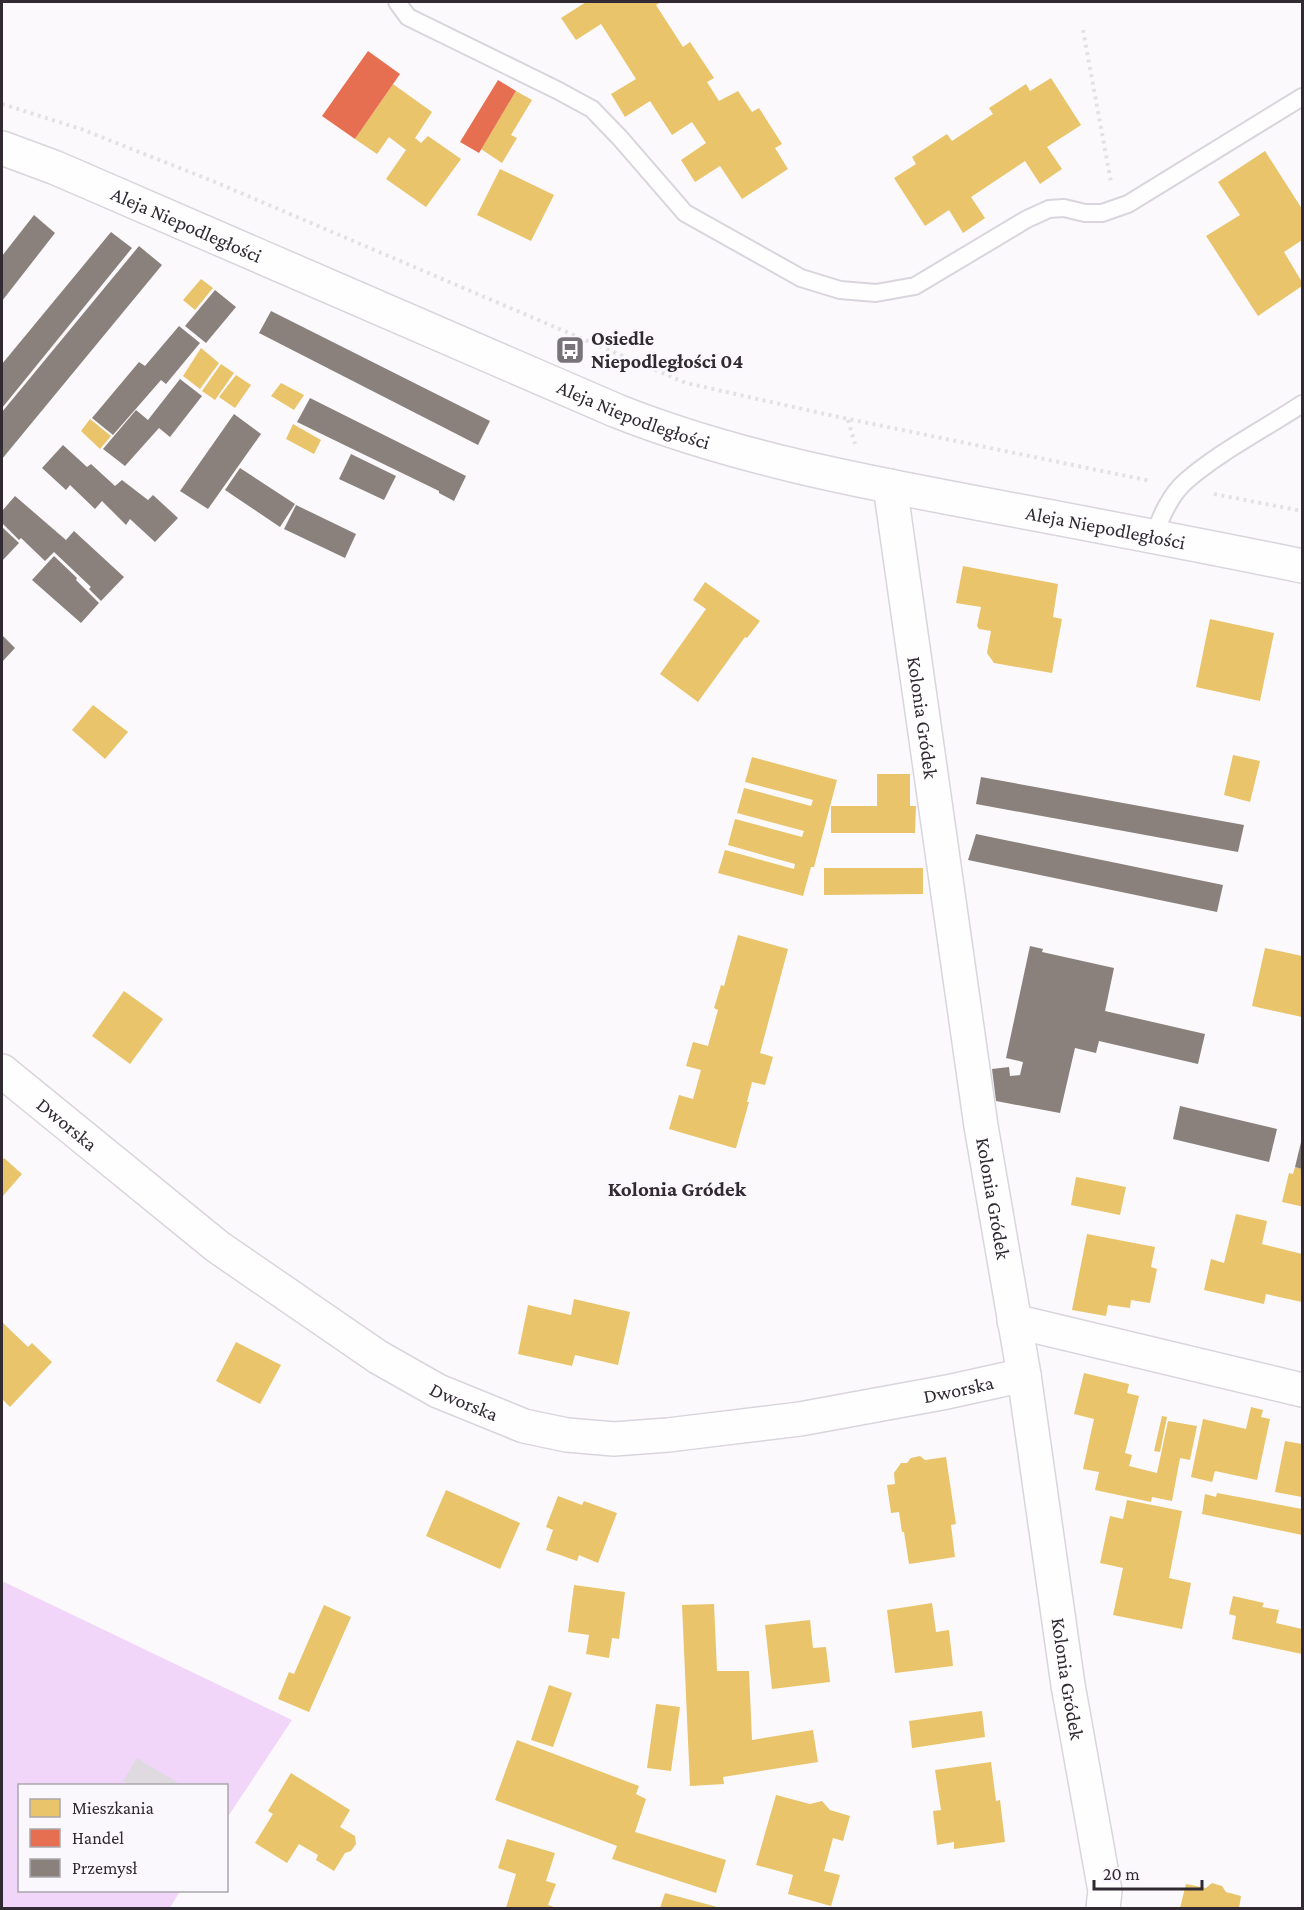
<svg xmlns="http://www.w3.org/2000/svg" width="1304" height="1910" viewBox="0 0 1304 1910" font-family="'Crimson Pro',serif">
<style>
.green{fill:#f1d6fa}
.homes{fill:#e9c46a}
.shops{fill:#e76f51}
.industry{fill:#8a817c}
.building{fill:#dedadf}
.lines{fill:none;stroke-linecap:round;stroke-linejoin:round}
.lane-casing{stroke:#d9d5dc;stroke-width:20}
.street-casing{stroke:#d9d5dc;stroke-width:36}
.secondary-casing{stroke:#d9d5dc;stroke-width:36}
.path{stroke:#e3e2e3;stroke-width:4;stroke-dasharray:3 4.5;stroke-linecap:butt}
.lane{stroke:#fefeff;stroke-width:16}
.street{stroke:#fefeff;stroke-width:33}
.secondary{stroke:#fefeff;stroke-width:33}
.labels{text-anchor:middle;dominant-baseline:central;stroke-width:6;stroke-linejoin:round;paint-order:stroke}
.street-label{font-size:20px;fill:#312a33;stroke:#fbf8fd}
.poi-label{font-size:20px;font-weight:bold;fill:#312a33;stroke:#fbf8fd;text-anchor:start}
.neighbourhood-label{font-size:21px;font-weight:bold;fill:#312a33;stroke:#fbf8fd}
</style>
<rect width="100%" height="100%" fill="#fbf9fc"/>
<path class="green" d="M2,1581L292,1720L227,1818L226,1786H20V1890L180,1891L170,1908H2Z"/>
<g class="homes">
<path d="M586,2H661L656,5L683,47L690,42L714,78L707,82L719,101L738,91L752,112L759,108L782,144L775,148L788,169L742,199L720,166L695,182L681,160L706,143L692,122L672,135L650,101L625,117L611,94L636,79L601,24L576,40L561,18Z"/>
<path d="M1051,78L1081,125L1047,147L1062,169L1040,184L1025,161L971,197L985,218L963,233L949,210L925,226L894,178L916,164L912,157L947,134L952,141L993,114L989,108L1026,84L1030,91Z"/>
<path d="M393,84L432,112L415,138L421,143L428,136L461,159L426,207L386,179L406,150L389,137L377,154L355,139Z"/>
<path d="M516,91L532,100L511,135L517,138L502,163L481,149Z"/>
<path d="M1265,151L1302,209V240L1284,252L1302,282V286L1258,316L1206,236L1240,215L1218,182Z"/>
<path d="M500,169L554,195L531,241L477,215Z"/>
<path d="M201,279L213,288L195,310L183,300Z"/>
<path d="M201,348L219,363L200,389L183,376Z"/>
<path d="M221,364L234,373L215,400L202,391Z"/>
<path d="M236,375L251,385L235,408L219,397Z"/>
<path d="M281,383L304,395L294,410L271,396Z"/>
<path d="M90,419L111,436L100,449L81,431Z"/>
<path d="M293,424L321,440L314,454L286,439Z"/>
<path d="M963,566L1058,584L1053,617L1062,619L1052,673L994,663L987,653L991,631L979,629L977,626L981,607L956,603Z"/>
<path d="M705,582L760,621L747,638L745,637L698,702L660,674L706,609L693,600Z"/>
<path d="M1210,619L1274,633L1260,701L1196,687Z"/>
<path d="M93,705L128,732L105,759L72,730Z"/>
<path d="M1233,755L1260,761L1250,802L1224,795Z"/>
<path d="M752,757L837,780L814,867H811L803,896L718,873L725,850L794,869L795,864L728,845L735,819L802,837L804,831L737,813L744,788L811,806L813,800L745,782Z"/>
<path d="M877,774H910V806H916L915,833H831V806H877Z"/>
<path d="M824,868H923V894L824,895Z"/>
<path d="M738,935L788,949L760,1053L773,1057L765,1085L752,1082L747,1102H749L736,1148H734L669,1129L679,1095L693,1099L701,1070L686,1066L693,1042L708,1046L718,1010L714,1008L721,985L724,986Z"/>
<path d="M1265,948L1302,956V1017L1252,1006Z"/>
<path d="M124,991L163,1019L130,1064L92,1036Z"/>
<path d="M4,1158L22,1174L2,1197V1161Z"/>
<path d="M1295,1167L1302,1169V1206H1300L1282,1202L1289,1173L1293,1174Z"/>
<path d="M1076,1177L1126,1187L1120,1215L1071,1205Z"/>
<path d="M1236,1214L1267,1221L1262,1244L1302,1254V1302L1266,1294L1264,1304L1204,1290L1211,1259L1224,1263Z"/>
<path d="M1087,1234L1155,1247L1151,1267L1157,1269L1150,1303L1131,1300L1130,1308L1108,1305L1106,1316L1072,1310Z"/>
<path d="M574,1299L630,1312L618,1365L575,1355L572,1366L518,1354L528,1305L571,1315Z"/>
<path d="M2,1322L28,1347L32,1343L52,1362L10,1407L2,1399Z"/>
<path d="M236,1342L281,1365L260,1404L216,1381Z"/>
<path d="M1084,1373L1129,1384L1127,1393L1139,1396L1125,1453L1132,1455L1129,1466L1157,1473L1168,1421L1197,1426L1190,1460L1180,1458L1172,1501L1152,1497L1151,1502L1095,1490L1099,1472L1083,1469L1094,1419L1074,1414Z"/>
<path d="M1251,1407L1263,1410L1261,1417L1270,1419L1257,1480L1215,1471L1212,1482L1191,1477L1203,1419L1246,1429Z"/>
<path d="M1162,1416L1167,1417L1160,1452L1154,1451Z"/>
<path d="M1285,1441L1302,1444V1497L1275,1492Z"/>
<path d="M920,1456L925,1460L946,1457L956,1524L951,1525L955,1557L909,1564L904,1532H902L899,1512L891,1513L887,1485L895,1484L894,1473L901,1463H907L911,1458Z"/>
<path d="M446,1490L520,1523L500,1569L426,1536Z"/>
<path d="M1217,1493L1302,1509V1535L1202,1514L1205,1494L1216,1497Z"/>
<path d="M558,1496L582,1505L584,1501L617,1513L598,1563L579,1555L577,1561L546,1550L553,1530L546,1527Z"/>
<path d="M1127,1500L1182,1511L1169,1578L1191,1583L1182,1629L1113,1615L1123,1568L1100,1563L1110,1516L1123,1519Z"/>
<path d="M574,1585L625,1592L619,1639L612,1638L609,1658L586,1654L589,1635L568,1632Z"/>
<path d="M1233,1596L1264,1603L1262,1607L1279,1610L1276,1623L1302,1629V1654L1232,1639L1236,1616L1229,1614Z"/>
<path d="M932,1603L936,1632L949,1630L953,1666L895,1673L887,1610Z"/>
<path d="M714,1604L717,1671H749L752,1740L813,1730L818,1762L723,1777L724,1784L690,1786L682,1605Z"/>
<path d="M324,1605L351,1617L309,1712L278,1699L289,1672L294,1674Z"/>
<path d="M810,1620L813,1648L826,1647L830,1682L772,1689L765,1625Z"/>
<path d="M549,1685L572,1693L553,1747L531,1740Z"/>
<path d="M656,1704L680,1707L671,1771L647,1768Z"/>
<path d="M982,1711L985,1737L912,1748L909,1721Z"/>
<path d="M517,1740L639,1786L636,1794L646,1799L635,1832L726,1860L716,1893L612,1859L617,1846L495,1800Z"/>
<path d="M991,1762L996,1801L1000,1800L1005,1842L954,1849V1842L937,1845L933,1811L941,1810L935,1770Z"/>
<path d="M291,1773L350,1810L340,1827L355,1836L356,1844L351,1851L345,1853L334,1871L316,1860L318,1855L299,1844L287,1863L255,1843L273,1814L268,1811Z"/>
<path d="M776,1795L810,1804L822,1801L830,1810L850,1816L843,1841L833,1838L824,1871L840,1875L831,1906L788,1894L793,1875L756,1865Z"/>
<path d="M507,1839L555,1853L546,1881L556,1884L548,1905L557,1908H506L516,1874L498,1868Z"/>
<path d="M1212,1883L1222,1886L1226,1892L1241,1896L1239,1908H1180L1186,1884L1206,1888Z"/>
<path d="M665,1893L721,1908H660Z"/>
</g>
<g class="shops">
<path d="M368,51L400,74L355,139L322,116Z"/>
<path d="M498,80L516,91L479,153L460,142Z"/>
</g>
<g class="industry">
<path d="M34,215L55,233L2,301V256Z"/>
<path d="M111,232L132,248L2,408V364Z"/>
<path d="M139,246L162,265L2,459V412Z"/>
<path d="M215,290L236,307L206,343L185,326Z"/>
<path d="M271,311L490,421L478,445L259,333Z"/>
<path d="M179,326L200,343L166,384L161,380L113,435L92,418L139,362L145,366Z"/>
<path d="M180,379L202,396L170,437L159,428L125,466L103,449L136,410L148,420Z"/>
<path d="M310,398L466,476L454,501L439,493V491L297,422Z"/>
<path d="M234,414L261,434L208,509L180,491Z"/>
<path d="M63,445L87,467L91,464L115,486L122,480L148,500L153,495L178,518L155,542L130,519L126,525L102,501L95,509L70,485L66,490L42,468Z"/>
<path d="M351,454L396,476L384,500L339,479Z"/>
<path d="M240,468L295,504L280,527L225,490Z"/>
<path d="M15,496L66,540L74,531L124,577L101,601L89,589L91,587L54,552L45,561L21,538L19,540L2,523V511Z"/>
<path d="M296,505L356,534L345,558L284,529Z"/>
<path d="M2,527L19,543L2,561Z"/>
<path d="M54,556L77,578L76,580L99,603L81,623L32,580Z"/>
<path d="M2,635L15,648L2,662Z"/>
<path d="M981,777L1244,825L1238,852L976,804Z"/>
<path d="M976,834L1223,885L1217,912L968,860Z"/>
<path d="M1030,946L1043,949L1042,952L1114,968L1105,1011L1205,1034L1198,1064L1099,1041L1096,1053L1075,1048L1060,1113L996,1101L992,1069L1009,1067L1010,1076L1020,1075L1023,1062L1006,1058Z"/>
<path d="M1180,1106L1277,1129L1269,1162L1173,1139Z"/>
<path d="M1302,1138V1169L1295,1167Z"/>
</g>
<path class="building" d="M137,1758L183,1786H131L123,1781Z"/>
<g class="lines">
<g class="lane-casing">
<g id="lane">
<path d="M397,2L408,17L557,90L592,109L620,138L685,213L801,278L840,290L876,293L915,286L1027,219L1049,209L1064,208L1085,213H1102L1128,204L1302,97"/>
<path d="M1154,536C1161,516 1170,495 1186,481C1219,452 1266,428 1302,404"/>
</g>
</g>
<g class="street-casing">
<g id="street">
<path id="s1" d="M890,486L981,1126L1024,1375L1068,1685L1105,1891L1103,1908"/>
<path id="s2" d="M2,1071L218,1247L378,1357L438,1391L524,1426L567,1435L614,1439L668,1435L800,1419L947,1392L1024,1375"/>
<path d="M1014,1321L1302,1390"/>
</g>
</g>
<g class="secondary-casing">
<g id="secondary">
<path id="s3" d="M2,148L56,168L617,411C733,457 859,481 982,504C1089,524 1196,544 1302,566"/>
</g>
</g>
<g class="path">
<path d="M1083,30L1111,182"/>
<path d="M2,104L81,129L215,182L686,383L834,416L1151,481"/>
<path d="M848,420L855,444"/>
<path d="M1214,494L1302,511"/>
</g>
<use href="#lane" class="lane"/>
<use href="#street" class="street"/>
<use href="#secondary" class="secondary"/>
</g>
<defs>
<g id="bus-square" transform="scale(1.5)"><rect x="-9" y="-9" width="18" height="18" rx="4" fill="#787279" stroke="#fbf8fd"/><path d="M-5-6H5V4H4V6H2V4H-2V6H-4V4H-5ZM-3.5-4V0h7V-4ZM-3.5 1.2v1.5H-2V1.2ZM2 1.2v1.5H3.5V1.2Z" fill="#fff"/></g>
</defs>
<g fill-rule="evenodd">
<use href="#bus-square" x="570" y="350"/>
</g>
<g class="labels">
<g class="street-label">
<text stroke="none"><textPath href="#s3" startOffset="200">Aleja Niepodległości</textPath></text>
<text stroke="none"><textPath href="#s3" startOffset="686">Aleja Niepodległości</textPath></text>
<text stroke="none"><textPath href="#s3" startOffset="1172">Aleja Niepodległości</textPath></text>
<text stroke="none"><textPath href="#s1" startOffset="234">Kolonia Gródek</textPath></text>
<text stroke="none"><textPath href="#s2" startOffset="84">Dworska</textPath></text>
<text stroke="none"><textPath href="#s1" startOffset="720">Kolonia Gródek</textPath></text>
<text stroke="none"><textPath href="#s2" startOffset="1074">Dworska</textPath></text>
<text stroke="none"><textPath href="#s2" startOffset="570">Dworska</textPath></text>
<text stroke="none"><textPath href="#s1" startOffset="1206">Kolonia Gródek</textPath></text>
</g>
<g class="poi-label">
<text x="591" y="338">Osiedle<tspan x="591" dy="23">Niepodległości 04</tspan></text>
</g>
<g class="neighbourhood-label">
<text x="677" y="1189">Kolonia Gródek</text>
</g>
</g>
<rect width="1304" height="1910" fill="none" stroke="#312a33" stroke-width="6"/>
<rect x="18" y="1784" width="210" height="108" fill="#fbf8fd" stroke="#aaa6ac" stroke-width="1.5"/>
<rect x="30" y="1799" width="30" height="18" fill="#e9c46a" stroke="#aaa6ac" stroke-width="1.5"/>
<text x="72" y="1814" font-size="18" fill="#312a33">Mieszkania</text>
<rect x="30" y="1829" width="30" height="18" fill="#e76f51" stroke="#aaa6ac" stroke-width="1.5"/>
<text x="72" y="1844" font-size="18" fill="#312a33">Handel</text>
<rect x="30" y="1859" width="30" height="18" fill="#8a817c" stroke="#aaa6ac" stroke-width="1.5"/>
<text x="72" y="1874" font-size="18" fill="#312a33">Przemysł</text>
<path d="M1094 1880v9h108v-9" fill="none" stroke="#312a33" stroke-width="3"/>
<text x="1103" y="1880" font-size="18" fill="#312a33" stroke="#fbf8fd" stroke-width="4.5" paint-order="stroke">20 m</text>
</svg>
